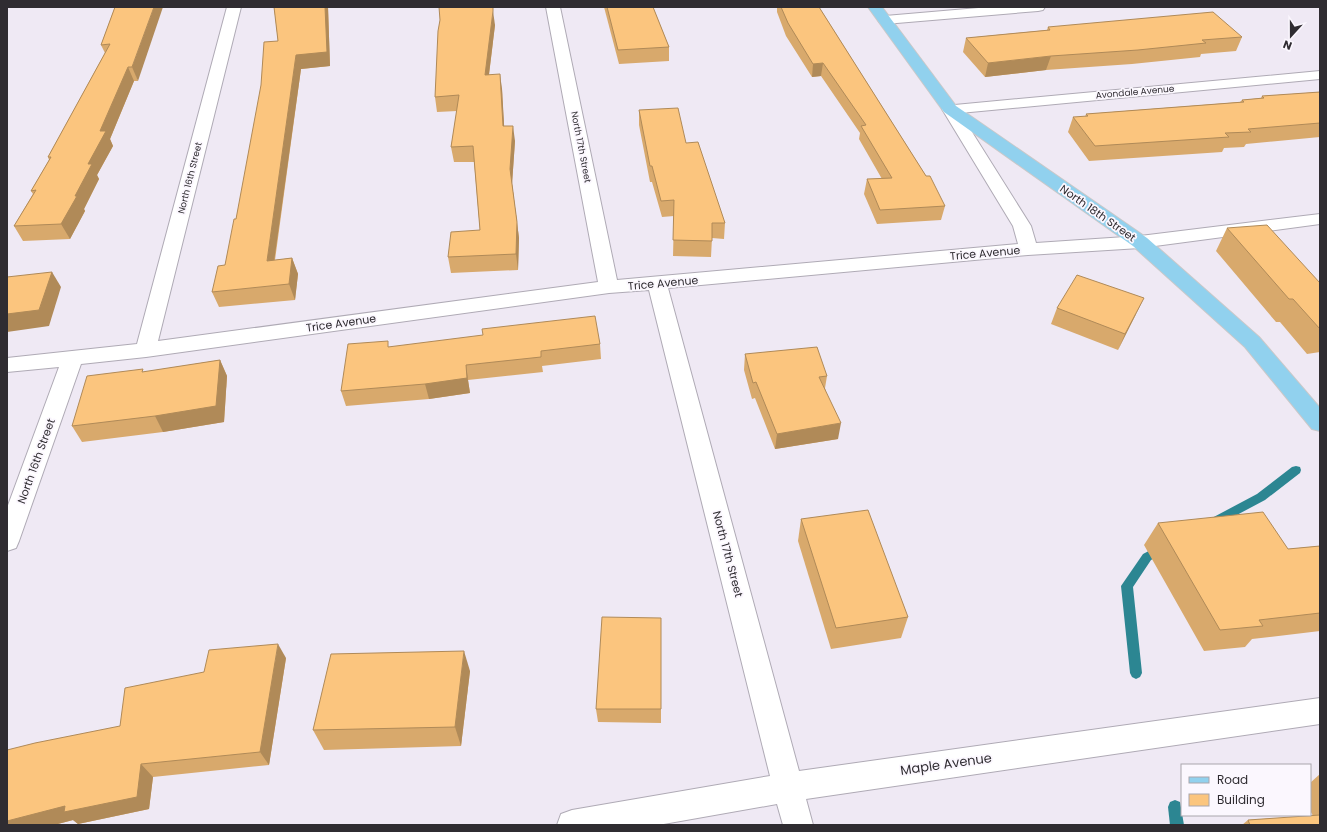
<svg xmlns="http://www.w3.org/2000/svg" width="1327" height="832" viewBox="0 0 1327 832" font-family="Poppins,sans-serif">
<style>
.lines{fill:none;stroke-linecap:round;stroke-linejoin:round}
.stream{fill:#2c8692;fill-rule:evenodd}
.minor-casing{stroke:#afaab5;stroke-width:2}
.major-casing{stroke:#c9c8c9;stroke-width:2}
.minor{fill:#fff;fill-rule:evenodd}
.major{fill:#91d1ee;fill-rule:evenodd}
.wall{fill:#d8a96c}
.shaded-wall{fill:#b08a58}
.building{fill:#fbc57e;stroke:#b08a58}
.labels{text-anchor:middle;dominant-baseline:central;stroke-width:3.5;stroke-linejoin:round;paint-order:stroke}
.far-street-label{font-size:9px;fill:#2f2c31;stroke:#fbf7fe}
.street-label{font-size:11px;fill:#2f2c31;stroke:#fbf7fe}
.near-street-label{font-size:13px;fill:#2f2c31;stroke:#fbf7fe}
</style>
<rect width="100%" height="100%" fill="#efe9f4"/>
<g class="lines">
<g class="stream">
<path d="M1296,466L1300,467L1301,470L1300,473L1265,500L1218,525L1214,526L1210,525L1209,522L1210,519L1257,494L1292,467Z"/>
<path d="M1162,544L1166,546L1168,549L1166,552L1151,560L1133,587L1142,673L1140,677L1136,679L1132,677L1130,673L1121,586L1143,554Z"/>
<path d="M1175,800L1180,802L1184,825H1170L1168,807L1170,802Z"/>
</g>
<g class="minor-casing">
<g id="minor">
<path d="M227,7H241L158,341L598,282L546,7H560L617,280L1018,244L1013,226L942,109L944,106L1320,71V79L960,113L1031,226L1036,243L1140,236L1320,214V224L1140,248L1028,255L668,288L799,771L1320,698V724L806,799L813,825H783L777,804L658,825H557L561,814L572,810L770,776L649,290L609,293L146,357L81,364L19,541L16,548L7,551V508L59,367L7,372V358L137,344Z"/>
<path d="M990,7H1045L1043,10L1038,11L885,24L880,23L878,20L880,17L885,16Z"/>
</g>
</g>
<g class="major-casing">
<path id="major" d="M868,7H882L956,106L1147,238L1259,337L1320,408V431L1312,429L1245,347L1133,246L944,112Z"/>
</g>
<use href="#minor" class="minor"/>
<use href="#major" class="major"/>
</g>
<g class="wall">
<path d="M115,7L138,81H134L110,139L113,146L97,175L99,179L84,209L85,211L70,239L23,241L14,226L33,194L31,191L49,160L48,157L105,53L101,45Z"/>
<path d="M274,7H328L330,66L301,69L275,260L292,258L298,274L295,300L219,307L212,292L225,265L236,219L278,41Z"/>
<path d="M604,7H653L669,47V61L619,64Z"/>
<path d="M777,7H819L945,206L941,220L877,224L864,194L867,179H882L859,139L860,133L821,76L812,77L786,36L777,12Z"/>
<path d="M440,20L495,25L489,75L502,89L504,126L515,141L512,184L519,238L518,270L451,273L448,257L480,230L474,162H454L451,147L457,111L437,112L435,97Z"/>
<path d="M1048,27L1242,37L1236,51L1201,54L1200,57L1132,64L1046,70L985,77L963,52L966,38L1047,30Z"/>
<path d="M1320,92V137L1246,144L1244,147L1224,148L1222,152L1089,161L1068,132L1073,117H1085L1086,114L1240,102L1242,100L1261,98L1262,96Z"/>
<path d="M639,110L686,143L725,223L724,239L712,238L711,257L673,256L674,216L662,217L652,182H650L639,125Z"/>
<path d="M1227,228L1320,283V352L1307,354L1280,322H1276L1216,251Z"/>
<path d="M1057,308L1136,314L1118,350L1051,324Z"/>
<path d="M600,344L601,359L542,366L543,372L468,380L470,393L429,399L346,406L341,391L390,347Z"/>
<path d="M745,354L827,376L825,388L838,439L775,449L755,398L752,399L744,370Z"/>
<path d="M220,360L227,376L224,422L163,432L82,442L72,426L144,372Z"/>
<path d="M801,519L908,617L901,638L831,649L798,541Z"/>
<path d="M1158,523L1288,549L1320,546V631L1252,639L1245,647L1204,651L1144,545Z"/>
<path d="M661,618V723L598,722L596,709Z"/>
<path d="M286,658L269,765L153,777L149,809L78,824L73,820L54,825H7L120,726Z"/>
<path d="M470,671L461,746L324,750L313,730Z"/>
<path d="M1320,774V825H1242L1248,820L1313,816L1310,810V783Z"/>
</g>
<g class="shaded-wall">
<path d="M154,7H163L138,81L132,67Z"/>
<path d="M325,7H328L330,66L301,69L272,276L267,261L296,55Z"/>
<path d="M493,11L495,25L487,90L485,75Z"/>
<path d="M1051,56L1046,70L985,77L988,63Z"/>
<path d="M823,63L821,76L812,77L813,64Z"/>
<path d="M128,67L134,81L110,139L113,146L97,175L99,179L84,209L85,211L70,239L61,224L88,164L100,131Z"/>
<path d="M500,74L502,89L505,141L503,126Z"/>
<path d="M513,126L515,141L512,184L519,238L518,270L516,254L510,169Z"/>
<path d="M292,258L298,274L295,300L289,284Z"/>
<path d="M52,272L61,287L49,326L7,332V314Z"/>
<path d="M1144,298L1118,350L1125,334Z"/>
<path d="M220,360L227,376L224,422L163,432L155,416Z"/>
<path d="M466,365L468,380L470,393L429,399L425,384Z"/>
<path d="M841,423L838,439L775,449L777,434Z"/>
<path d="M278,644L286,658L269,765L260,752Z"/>
<path d="M464,651L470,671L461,746L455,727Z"/>
<path d="M141,764L153,777L149,809L78,824L73,820L54,825H7V821Z"/>
</g>
<g class="building">
<path d="M115,7H154L132,67H128L100,131H106L88,164H92L75,196H77L61,224L14,226L36,190L31,191L51,157H48L110,44L101,45Z"/>
<path d="M274,7H325L327,52L296,55L267,261L292,258L289,284L212,292L218,266L225,265L234,219H236L261,85L264,42L278,41Z"/>
<path d="M439,7H493V11L485,75L500,74L503,126H513L510,169L517,222L516,254L448,257L451,232L480,230L473,146L451,147L459,95L435,97L438,31L440,20Z"/>
<path d="M607,7H653L669,47L618,50Z"/>
<path d="M781,7H819L926,176H930L945,206L880,210L867,179L892,178L861,126L866,125L823,63L813,64L788,23Z"/>
<path d="M1213,12L1242,37L1202,40L1206,43L1138,50L1051,56L988,63L966,38L1050,30L1048,27Z"/>
<path d="M1320,92V123L1248,129L1251,132L1225,133L1229,137L1095,146L1073,117L1088,116L1086,114L1244,102L1242,100L1264,98L1262,96Z"/>
<path d="M678,108L686,143L698,142L725,223H712V241L673,240L674,200L661,201L652,166H650L639,110Z"/>
<path d="M1267,225L1320,283V329L1293,299H1289L1227,228Z"/>
<path d="M52,272L39,310L7,314V277Z"/>
<path d="M1077,275L1144,298L1125,334L1057,308Z"/>
<path d="M595,316L600,344L541,351V357L466,365L467,378L425,384L341,391L348,344L388,341V347L483,335L482,329Z"/>
<path d="M817,347L827,376L819,377L841,423L777,434L756,382L753,383L745,354Z"/>
<path d="M220,360L216,406L155,416L72,426L87,376L143,369L142,372Z"/>
<path d="M868,510L908,617L836,628L801,519Z"/>
<path d="M1263,512L1288,549L1320,546V613L1259,620L1263,626L1220,630L1158,523Z"/>
<path d="M602,617L661,618V709H596Z"/>
<path d="M278,644L260,752L141,764L137,797L64,812L65,806L7,821V750L35,743L120,726L125,688L204,672L209,650Z"/>
<path d="M464,651L455,727L313,730L331,654Z"/>
<path d="M1320,815V825H1250L1248,820Z"/>
</g>
<g class="labels">
<g class="far-street-label">
<text transform="translate(1135 92) rotate(-5)">Avondale Avenue</text>
<text transform="translate(581 147) rotate(79)">North 17th Street</text>
<text transform="translate(190 178) rotate(-76)">North 16th Street</text>
</g>
<g class="street-label">
<text transform="translate(1098 213) rotate(35)">North 18th Street</text>
<text transform="translate(985 253) rotate(-5)">Trice Avenue</text>
<text transform="translate(663 283) rotate(-5)">Trice Avenue</text>
<text transform="translate(341 323) rotate(-8)">Trice Avenue</text>
<text transform="translate(36 461) rotate(-70)">North 16th Street</text>
<text transform="translate(728 554) rotate(75)">North 17th Street</text>
</g>
<g class="near-street-label">
<text transform="translate(946 764) rotate(-8)">Maple Avenue</text>
</g>
</g>
<rect width="1327" height="832" fill="none" stroke="#2f2c31" stroke-width="16"/>
<rect x="1181" y="764" width="130" height="52" fill="#fbf7fe" stroke="#a9a6ac"/>
<rect x="1189" y="777" width="20" height="6" fill="#91d1ee" stroke="#a9a6ac"/>
<text x="1217" y="784" font-size="12" fill="#2f2c31">Road</text>
<rect x="1189" y="794" width="20" height="12" fill="#fbc57e" stroke="#a9a6ac"/>
<text x="1217" y="804" font-size="12" fill="#2f2c31">Building</text>
<g transform="translate(1291 36) rotate(201)" stroke="#fbf7fe" stroke-width="3" paint-order="stroke">
<path d="M0-3L7 15L0 10L-7 15Z" fill="#2f2c31"/>
<text y="-6" font-size="11" font-weight="bold" text-anchor="middle" fill="#2f2c31">N</text>
</g>
</svg>
